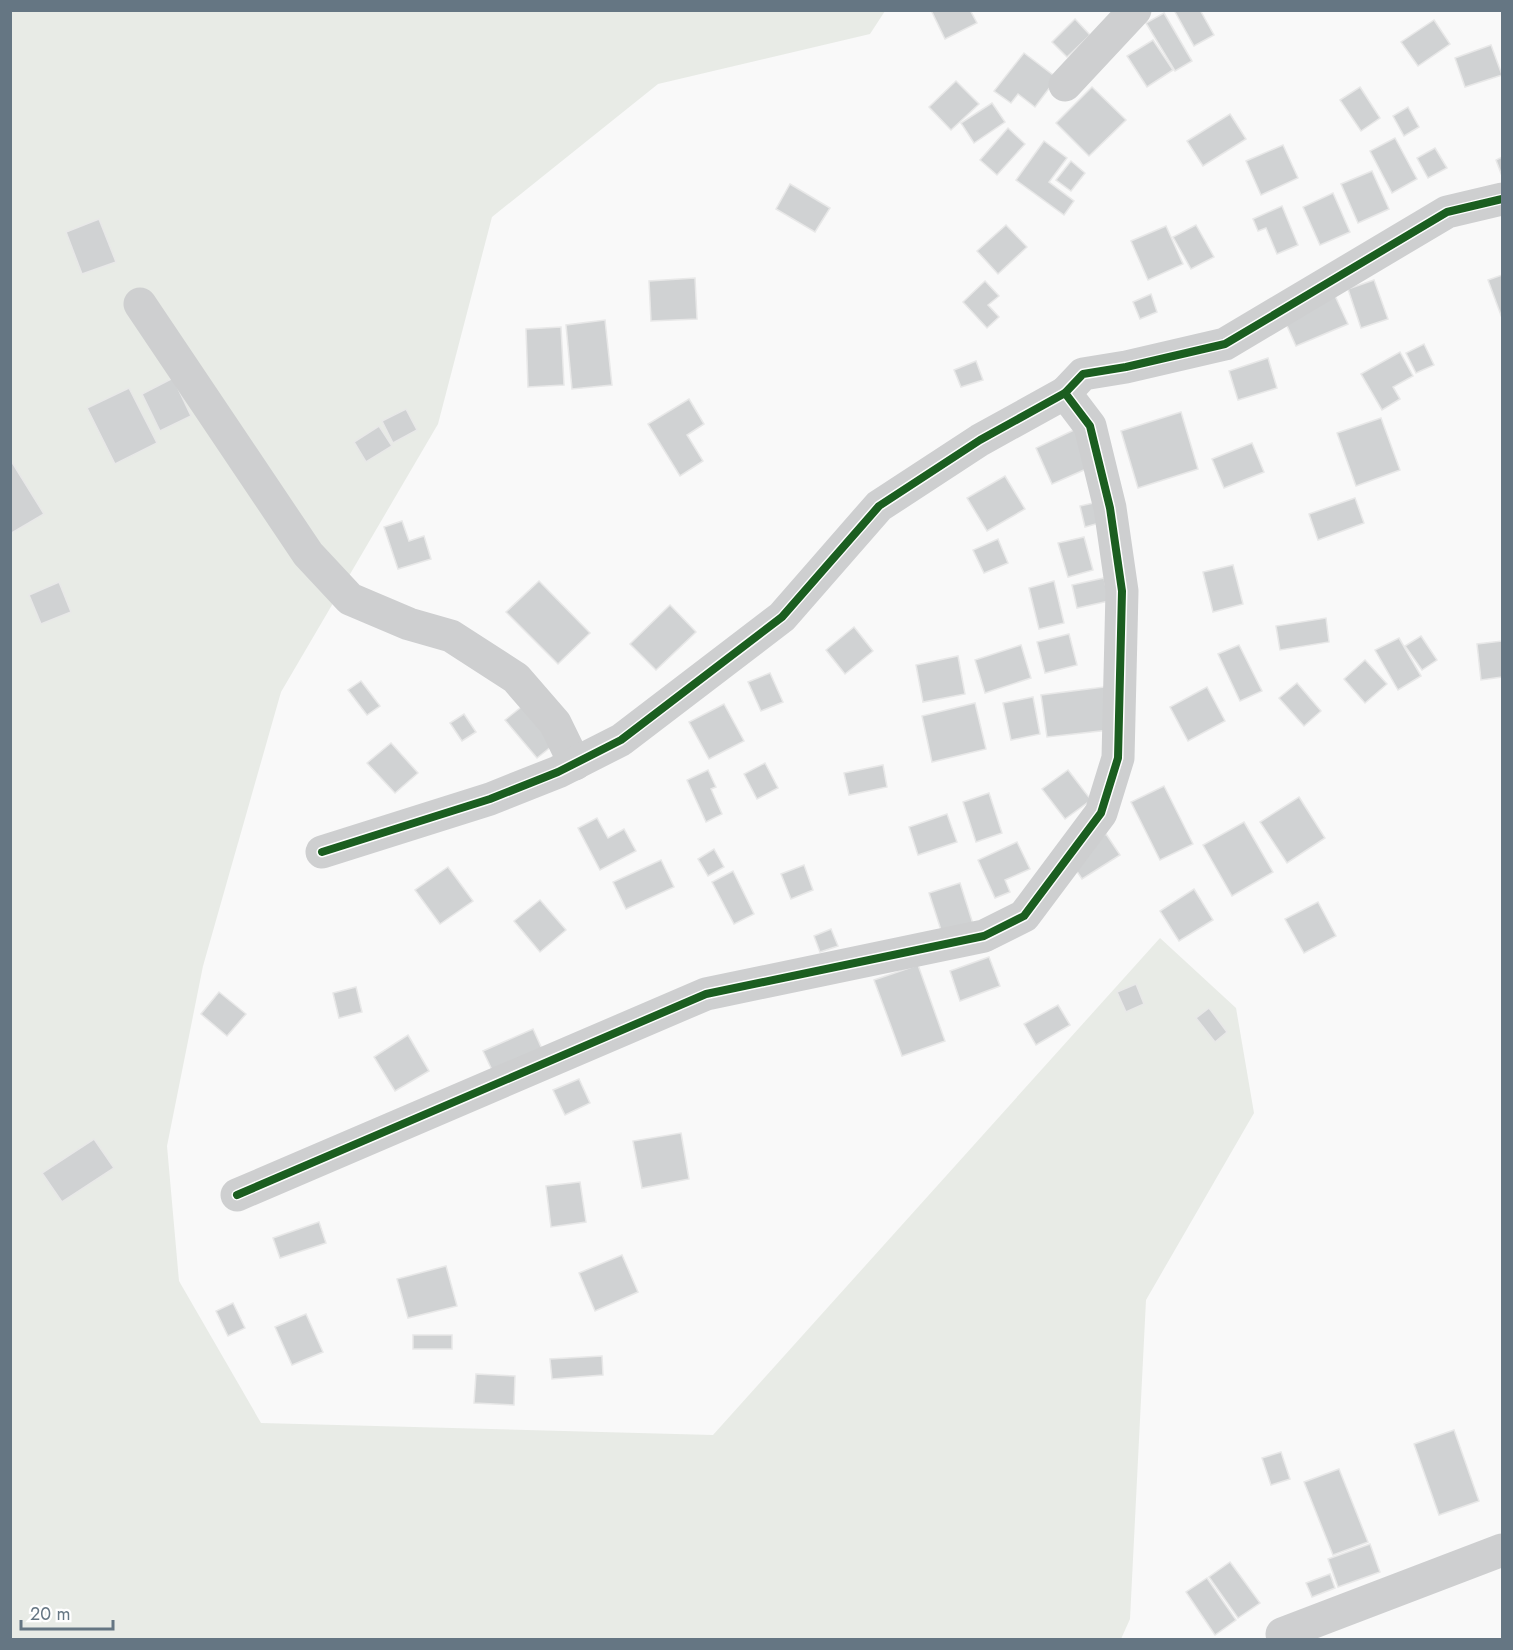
<svg xmlns="http://www.w3.org/2000/svg" width="1513" height="1650" viewBox="0 0 1513 1650" font-family="Jost,sans-serif">
<style>
.green{fill:#e8ebe6}
.building{fill:#d0d2d3;stroke:#e8e8e8;stroke-width:1.5}
.lines{fill:none;stroke-linecap:round;stroke-linejoin:round}
.minor{stroke:#cecfd0;stroke-width:33}
.cycleway-casing{stroke:#fff;stroke-width:11}
.cycleway{stroke:#1b5e20;stroke-width:8}
</style>
<rect width="100%" height="100%" fill="#f9f9f9"/>
<path class="green" d="M11,11H885L870,34L658,84L492,217L438,424L281,692L203,966L167,1146L179,1281L261,1423L713,1435L1160,938L1236,1008L1254,1113L1146,1300L1130,1619L1121,1639L11,1640Z"/>
<g class="building">
<path d="M931,10H970L977,23L945,39Z"/>
<path d="M1174,10H1200L1214,35L1194,46Z"/>
<path d="M1164,13L1192,61L1175,71L1146,23Z"/>
<path d="M1075,19L1090,35L1067,57L1052,42Z"/>
<path d="M1434,20L1450,44L1418,66L1401,42Z"/>
<path d="M1153,40L1173,70L1147,87L1127,56Z"/>
<path d="M1491,45L1502,75L1465,87L1455,58Z"/>
<path d="M1024,53L1057,78L1035,107L1018,94L1011,103L994,91Z"/>
<path d="M956,81L979,104L951,130L929,107Z"/>
<path d="M1092,87L1126,120L1089,156L1056,123Z"/>
<path d="M1360,87L1380,118L1361,131L1340,100Z"/>
<path d="M992,103L1005,122L974,143L961,123Z"/>
<path d="M1408,107L1419,127L1404,136L1393,116Z"/>
<path d="M1230,114L1246,139L1203,166L1187,141Z"/>
<path d="M1008,128L1025,144L997,175L980,160Z"/>
<path d="M1395,138L1417,179L1392,193L1370,151Z"/>
<path d="M1044,141L1067,158L1049,182L1074,201L1064,215L1016,180Z"/>
<path d="M1283,145L1298,178L1261,195L1246,161Z"/>
<path d="M1435,148L1447,168L1428,178L1417,158Z"/>
<path d="M1502,157V176L1496,160Z"/>
<path d="M1071,161L1085,173L1071,191L1056,180Z"/>
<path d="M1372,171L1389,209L1358,223L1341,184Z"/>
<path d="M790,184L830,208L815,232L776,209Z"/>
<path d="M1333,193L1350,232L1320,245L1303,207Z"/>
<path d="M1282,206L1298,245L1277,254L1266,228L1258,231L1253,219Z"/>
<path d="M99,219L116,262L82,274L66,232Z"/>
<path d="M1006,225L1027,247L998,274L977,251Z"/>
<path d="M1196,225L1214,257L1191,269L1173,237Z"/>
<path d="M1166,226L1183,264L1148,280L1131,241Z"/>
<path d="M1502,275V318L1488,280Z"/>
<path d="M695,278L697,319L651,321L649,281Z"/>
<path d="M1374,280L1388,319L1361,328L1348,289Z"/>
<path d="M985,281L999,296L988,305L999,317L987,328L963,302Z"/>
<path d="M1151,294L1157,312L1140,319L1133,302Z"/>
<path d="M1335,296L1348,324L1296,346L1284,319Z"/>
<path d="M605,320L612,385L572,389L566,325Z"/>
<path d="M561,327L564,385L528,387L526,329Z"/>
<path d="M1424,344L1434,365L1416,373L1406,353Z"/>
<path d="M1400,352L1413,376L1393,387L1400,399L1382,410L1361,374Z"/>
<path d="M1268,358L1277,388L1238,400L1229,371Z"/>
<path d="M976,361L983,380L961,387L954,370Z"/>
<path d="M173,378L191,416L160,431L142,394Z"/>
<path d="M129,388L157,443L115,464L87,408Z"/>
<path d="M689,399L704,424L687,435L703,461L680,476L648,424Z"/>
<path d="M406,409L417,430L393,443L382,421Z"/>
<path d="M1181,412L1198,469L1138,488L1121,431Z"/>
<path d="M1381,418L1400,470L1356,486L1337,433Z"/>
<path d="M379,426L392,446L366,462L354,442Z"/>
<path d="M1076,429L1093,466L1052,484L1036,448Z"/>
<path d="M1252,443L1264,472L1224,488L1212,459Z"/>
<path d="M10,459L44,514L10,534Z"/>
<path d="M1005,476L1025,509L987,531L967,498Z"/>
<path d="M1355,498L1364,523L1318,540L1309,514Z"/>
<path d="M1098,502L1103,522L1085,527L1080,506Z"/>
<path d="M402,521L409,541L424,536L431,559L398,569L384,527Z"/>
<path d="M1084,537L1093,570L1068,577L1058,543Z"/>
<path d="M998,539L1008,563L984,573L973,550Z"/>
<path d="M1233,565L1243,604L1213,612L1203,572Z"/>
<path d="M1104,578L1109,601L1077,608L1072,585Z"/>
<path d="M539,581L590,633L558,664L506,612Z"/>
<path d="M1054,581L1064,623L1039,629L1029,588Z"/>
<path d="M59,582L71,612L41,624L29,595Z"/>
<path d="M670,605L696,632L656,670L630,644Z"/>
<path d="M1326,618L1329,642L1280,650L1276,626Z"/>
<path d="M854,627L873,651L845,674L826,650Z"/>
<path d="M1069,634L1077,665L1045,673L1037,642Z"/>
<path d="M1421,636L1437,660L1422,670L1405,646Z"/>
<path d="M1399,638L1421,676L1398,690L1375,650Z"/>
<path d="M1502,641V677L1481,680L1477,644Z"/>
<path d="M1021,645L1031,678L985,693L975,660Z"/>
<path d="M1239,645L1262,691L1240,701L1218,654Z"/>
<path d="M958,656L965,694L923,702L916,665Z"/>
<path d="M1365,660L1387,684L1365,703L1344,679Z"/>
<path d="M770,673L783,702L761,711L748,682Z"/>
<path d="M361,681L380,706L367,715L348,690Z"/>
<path d="M1297,683L1321,711L1304,726L1279,698Z"/>
<path d="M1112,686L1118,729L1047,737L1041,695Z"/>
<path d="M1207,687L1225,721L1188,741L1170,707Z"/>
<path d="M1033,697L1040,734L1011,740L1003,703Z"/>
<path d="M975,703L986,749L932,762L922,716Z"/>
<path d="M525,704L557,742L537,758L505,720Z"/>
<path d="M724,704L744,741L709,759L689,722Z"/>
<path d="M464,714L476,732L462,741L450,723Z"/>
<path d="M391,743L418,773L395,793L367,763Z"/>
<path d="M765,763L778,788L757,799L744,774Z"/>
<path d="M883,765L887,787L849,795L844,773Z"/>
<path d="M708,770L716,787L711,789L722,814L706,822L687,780Z"/>
<path d="M1068,770L1091,800L1065,819L1042,789Z"/>
<path d="M1164,786L1193,844L1160,860L1131,802Z"/>
<path d="M989,793L1002,833L976,842L963,802Z"/>
<path d="M1299,797L1325,838L1287,863L1260,822Z"/>
<path d="M947,814L957,842L918,855L909,827Z"/>
<path d="M597,818L608,838L624,829L636,851L600,870L578,828Z"/>
<path d="M1244,822L1273,872L1232,896L1203,845Z"/>
<path d="M1106,834L1120,855L1082,879L1068,858Z"/>
<path d="M1017,842L1030,869L1005,880L1010,892L995,898L978,860Z"/>
<path d="M714,849L724,867L708,876L698,859Z"/>
<path d="M661,860L674,887L626,909L613,882Z"/>
<path d="M804,865L813,890L791,899L781,874Z"/>
<path d="M448,867L473,901L440,924L415,890Z"/>
<path d="M733,871L754,914L734,924L712,882Z"/>
<path d="M960,883L973,924L942,933L929,893Z"/>
<path d="M1194,889L1213,920L1179,941L1160,911Z"/>
<path d="M540,900L566,930L540,952L514,921Z"/>
<path d="M1318,902L1336,936L1304,953L1285,919Z"/>
<path d="M831,929L838,946L820,952L814,936Z"/>
<path d="M989,957L1000,986L960,1001L950,971Z"/>
<path d="M918,965L945,1041L902,1056L874,980Z"/>
<path d="M1136,984L1144,1004L1126,1012L1117,992Z"/>
<path d="M356,987L362,1012L339,1018L333,993Z"/>
<path d="M219,992L246,1014L227,1036L201,1014Z"/>
<path d="M1058,1005L1070,1025L1036,1045L1024,1024Z"/>
<path d="M1209,1008L1227,1032L1215,1042L1196,1018Z"/>
<path d="M533,1029L542,1049L493,1072L483,1051Z"/>
<path d="M408,1035L429,1071L395,1091L374,1057Z"/>
<path d="M579,1079L590,1103L565,1115L553,1090Z"/>
<path d="M681,1133L689,1179L642,1188L633,1141Z"/>
<path d="M94,1139L114,1168L62,1202L42,1173Z"/>
<path d="M580,1182L586,1222L551,1227L546,1186Z"/>
<path d="M319,1222L326,1243L280,1258L273,1238Z"/>
<path d="M622,1255L638,1292L595,1311L579,1273Z"/>
<path d="M446,1266L457,1306L408,1318L397,1279Z"/>
<path d="M233,1303L245,1328L228,1336L216,1311Z"/>
<path d="M306,1314L323,1352L292,1365L275,1327Z"/>
<rect x="413" y="1335" width="39" height="14"/>
<path d="M602,1356L603,1375L552,1379L550,1359Z"/>
<path d="M476,1374L515,1376L514,1405L474,1403Z"/>
<path d="M1454,1430L1479,1501L1439,1515L1414,1444Z"/>
<path d="M1281,1452L1290,1479L1271,1485L1262,1458Z"/>
<path d="M1339,1469L1368,1542L1333,1555L1304,1482Z"/>
<path d="M1370,1544L1380,1572L1338,1587L1328,1559Z"/>
<path d="M1230,1562L1260,1603L1238,1618L1209,1577Z"/>
<path d="M1330,1574L1335,1588L1312,1597L1306,1583Z"/>
<path d="M1207,1578L1236,1620L1215,1635L1186,1592Z"/>
</g>
<g class="lines">
<g class="minor">
<path d="M1065,85L1135,10"/>
<path d="M140,304L308,554L350,599L409,624L451,636L516,678L555,723L575,764"/>
<path d="M322,852L490,799L558,772L621,740L782,617L879,506L980,440L1065,393"/>
<path d="M237,1195L706,994L984,936L1024,916L1101,813L1118,758L1122,591L1110,508L1090,426L1065,393L1083,374L1126,367L1225,344L1447,212L1502,199"/>
<path d="M1282,1634L1502,1550"/>
</g>
<g class="cycleway-casing">
<g id="cycleway">
<path d="M322,852L490,799L558,772L621,740L782,617L879,506L980,440L1065,393"/>
<path d="M237,1195L706,994L984,936L1024,916L1101,813L1118,758L1122,591L1110,508L1090,426L1065,393L1083,374L1126,367L1225,344L1447,212L1502,199"/>
</g>
</g>
<use href="#cycleway" class="cycleway"/>
</g>
<rect width="1513" height="1650" fill="none" stroke="#657683" stroke-width="24"/>
<path d="M21 1620v9h92v-9" fill="none" stroke="#657683" stroke-width="3"/>
<text x="30" y="1620" font-size="18" fill="#657683" stroke="#ffffff" stroke-width="4.5" paint-order="stroke">20 m</text>
</svg>
